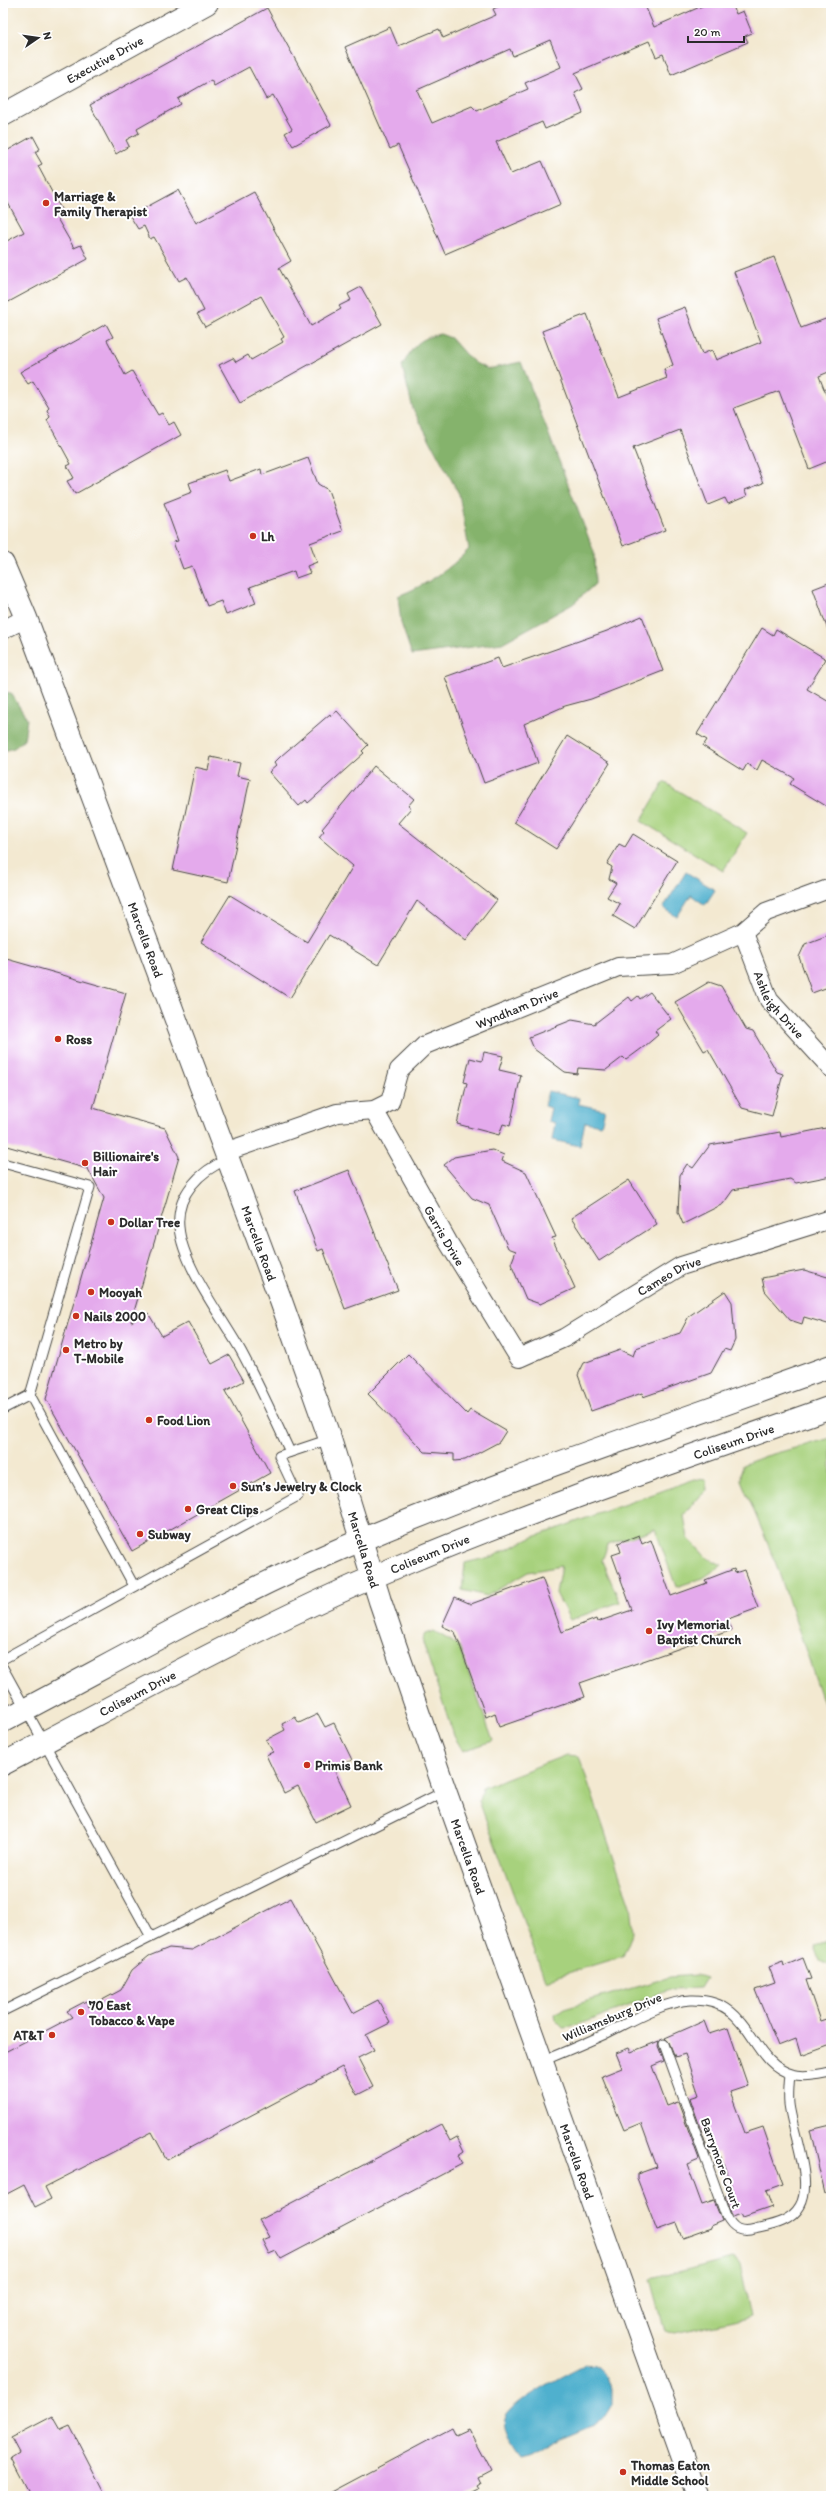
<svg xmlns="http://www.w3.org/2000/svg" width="834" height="2499" viewBox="0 0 834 2499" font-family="Itim,sans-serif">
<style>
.green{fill:#a7d17d;stroke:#697e54}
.forest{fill:#85b36c;stroke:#586f4c}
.water{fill:#4fb0ce;stroke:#3d6e7c}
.building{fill:#e4aaec;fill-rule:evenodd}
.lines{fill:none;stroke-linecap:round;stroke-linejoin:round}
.service-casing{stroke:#494844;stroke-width:11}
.minor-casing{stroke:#494844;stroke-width:20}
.tertiary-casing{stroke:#494844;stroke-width:24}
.service{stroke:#fff;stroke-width:9}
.minor{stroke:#fff;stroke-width:18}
.tertiary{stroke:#fff;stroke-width:22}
.poi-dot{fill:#c8321e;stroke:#fff;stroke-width:1.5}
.labels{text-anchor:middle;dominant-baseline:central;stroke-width:4;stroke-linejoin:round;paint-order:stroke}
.street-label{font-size:13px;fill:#2b2b2b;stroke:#fff}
.poi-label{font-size:13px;font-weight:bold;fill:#2b2b2b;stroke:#fff;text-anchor:start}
</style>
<rect width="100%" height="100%" fill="#fff"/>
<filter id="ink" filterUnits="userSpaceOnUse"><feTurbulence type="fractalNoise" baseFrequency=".025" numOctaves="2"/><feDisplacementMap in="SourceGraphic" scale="8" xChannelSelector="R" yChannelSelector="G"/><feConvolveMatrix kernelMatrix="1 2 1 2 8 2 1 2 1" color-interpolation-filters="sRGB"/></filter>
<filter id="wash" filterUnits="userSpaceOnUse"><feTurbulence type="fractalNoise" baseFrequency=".012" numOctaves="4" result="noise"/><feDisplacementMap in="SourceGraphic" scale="16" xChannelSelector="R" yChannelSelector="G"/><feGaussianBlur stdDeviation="0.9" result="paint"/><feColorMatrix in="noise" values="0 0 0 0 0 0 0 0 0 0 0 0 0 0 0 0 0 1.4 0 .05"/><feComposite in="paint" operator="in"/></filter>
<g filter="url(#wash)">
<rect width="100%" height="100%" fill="#f3e9d1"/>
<g class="green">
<path d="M664,782L747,833L723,871L641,821Z"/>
<path d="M831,1438V1724L775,1561L741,1480L742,1465L766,1456Z"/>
<path d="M695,1479L706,1480L707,1490L694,1502L684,1516L688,1538L707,1558L722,1565L703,1578L676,1587L655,1529L608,1544L602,1561L620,1602L570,1620L556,1593L561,1566L528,1572L487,1596L462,1590L465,1563L494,1556L531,1538Z"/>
<path d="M434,1631L459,1646L493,1741L463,1751L454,1736L422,1640L425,1634Z"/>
<path d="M566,1755L579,1756L630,1906L633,1932L623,1956L545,1980L479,1801L482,1788Z"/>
<path d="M831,1941V1966L820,1960L815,1946Z"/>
<path d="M696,1975L706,1978L700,1988L672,1989L572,2027L563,2028L556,2021L555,2014L564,2008L670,1977Z"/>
<path d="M732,2258L740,2264L751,2317L675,2334L665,2331L651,2279Z"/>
</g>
<g class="forest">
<path d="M440,334L451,338L465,354L475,363L488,369L521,362L594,552L595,584L573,604L502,643L412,655L401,623L398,596C426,585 448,571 469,549L459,494L413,409L402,366C413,347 417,339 440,334Z"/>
<path d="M3,692L11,693L27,719L24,740L14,748L3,751Z"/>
</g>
<g class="water">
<path d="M686,872L715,890L705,905L691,895L677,917L663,908Z"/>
<path d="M548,1091L579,1098L578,1104L605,1110L601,1125L585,1122L580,1146L552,1140L555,1123L548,1121L551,1108L544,1106Z"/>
<path d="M584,2365L596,2366L607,2377L612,2389V2406L606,2416L594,2424L565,2436L533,2456L521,2459C514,2450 502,2432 505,2419C508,2404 569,2372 584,2365Z"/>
</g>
<g id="blocks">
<g class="building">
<path d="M507,3H644L654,27L709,3H732L736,14L743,11L752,33L745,36L748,42L671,75L663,54L656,57L649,41L575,73L583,89L575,93L583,113L545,129L542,122L496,142L511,174L542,161L561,204L445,254L398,145L390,149L345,47L390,27L398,46L439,29L443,38L496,15L493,9ZM550,40L561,67L525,83L528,89L477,111L472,106L432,123L417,90L510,49L513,56Z"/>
<path d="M267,8L331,125L293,146L285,133L292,129L273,95L266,99L249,67L214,86L211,80L178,99L181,104L137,129L139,133L126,140L129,146L116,154L90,105Z"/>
<path d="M33,136L40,149L35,152L42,164L38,166L62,211L55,215L74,248L81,245L88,259L3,305V243L24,232L3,194V153Z"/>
<path d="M178,190L196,223L254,192L291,261L279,268L311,326L341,309L339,306L351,300L348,294L361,287L382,324L240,403L219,365L233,358L236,362L248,355L251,360L283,342L281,339L284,337L261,296L205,327L197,314L204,311L187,277L179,281L154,237L150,239L144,226L138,229L130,216Z"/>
<path d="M774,257L801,328L831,317V371L819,376L831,407V460L809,469L779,391L734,408L763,483L745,490L747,496L728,504L725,498L708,505L680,430L633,448L665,530L623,546L542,331L587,314L619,397L667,378L664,369L673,365L656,318L685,307L702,354L712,350L716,360L761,342L734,272Z"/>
<path d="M106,324L113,337L107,340L125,375L132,371L158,415L162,413L169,425L174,422L181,435L75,494L67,481L74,478L67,466L71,464L47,420L50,417L47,410L49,408L33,381L28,384L20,372Z"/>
<path d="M308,458L318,484L328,490L343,531L310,543L317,562L307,566L310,573L296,578L294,571L250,587L256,603L226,615L221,601L207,606L192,566L183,569L173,542L178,541L164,503L192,492L189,483L225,470L229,481L261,469L262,475Z"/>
<path d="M831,582V632L829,633L813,589Z"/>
<path d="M642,616L663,671L591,699L565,706L524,724L538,763L484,783L445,677L498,658L502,668L607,631Z"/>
<path d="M762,628L773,635L776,629L826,659L807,689L831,703V809L790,784L794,778L762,760L757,770L747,764L743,771L703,746L707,740L697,734Z"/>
<path d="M337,711L368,745L362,751L364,753L308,803L306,800L299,806L269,772L276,766L274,763L281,756L330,714L331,716Z"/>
<path d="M567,736L610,763L556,849L514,822Z"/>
<path d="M211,757L240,763L237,776L250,779L228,882L173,870L195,767L208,770Z"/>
<path d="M374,766L414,799L408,806L411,808L398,823L497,900L466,940L417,901L378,965L329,935L290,998L201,942L230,895L307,942L353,866L319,837L324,831L322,829Z"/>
<path d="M633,834L677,861L635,929L613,916L620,904L607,897L616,883L609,879L612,867L607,864L619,844L625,847Z"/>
<path d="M831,934V986L812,993L799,957L805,944Z"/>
<path d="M3,958L126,993L93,1108L165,1128L179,1157L131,1322L148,1313L162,1336L188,1322L212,1364L229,1355L244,1381L225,1391L270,1473L132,1551L46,1399L104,1198L88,1169L3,1145Z"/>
<path d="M709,982L721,986L746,1029L753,1031L777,1072L783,1074L772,1116L742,1108L708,1049L704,1051L675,1002Z"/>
<path d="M650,992L671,1019L655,1031L658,1035L645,1046L626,1060L623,1057L606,1070L578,1068L577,1074L565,1072L534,1049L529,1037L572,1020L594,1024L629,997L632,1001L638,996L640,999Z"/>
<path d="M484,1052L503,1056L499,1070L521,1075L510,1126L503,1124L499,1135L457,1124L467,1083L464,1082L470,1058L482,1061Z"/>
<path d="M831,1127V1176L796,1183L790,1179L733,1190L723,1204L683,1224L678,1212L680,1175L687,1164L693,1168L710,1145L780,1132L781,1137Z"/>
<path d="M492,1150L504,1155L502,1161L526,1172L556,1237L552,1238L575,1288L540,1304L526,1299L511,1264L516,1251L508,1248L489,1205L472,1198L444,1165L454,1157Z"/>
<path d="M349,1170L398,1290L345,1309L323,1249L318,1251L295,1191Z"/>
<path d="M629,1180L657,1224L599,1261L571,1218Z"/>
<path d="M804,1270L831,1278V1325L804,1317L802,1324L790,1320L765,1291L762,1278Z"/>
<path d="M725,1291L732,1302L735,1340L730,1351L724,1349L711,1373L643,1397L642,1393L591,1411L578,1375L584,1363L620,1350L633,1356L636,1348L680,1333L689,1316Z"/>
<path d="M408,1354L467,1414L470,1410L506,1431L499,1442L465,1460L454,1461V1454L425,1452L368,1394Z"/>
<path d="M639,1535L642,1544L651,1540L671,1596L707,1583L705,1580L734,1569L735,1573L744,1570L758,1608L728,1619L732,1630L580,1683L585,1697L499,1727L495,1713L486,1717L455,1632L442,1626L455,1597L471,1604L542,1578L562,1632L596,1619L597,1622L632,1610L612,1555L621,1552L618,1543Z"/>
<path d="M318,1714L325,1727L334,1723L352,1760L334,1769L351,1805L316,1822L298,1786L284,1793L266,1755L273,1752L266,1740L285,1730L282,1724L295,1717L299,1723Z"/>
<path d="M291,1898L353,2013L378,2000L390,2023L366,2035L374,2050L358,2058L373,2087L357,2095L342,2067L167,2160L152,2132L45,2187L51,2199L35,2207L24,2185L3,2196V2053L72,2017L67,2011L86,2001L89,2007L121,1990L132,1970L149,1956L169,1948L192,1950Z"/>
<path d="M803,1958L811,1979L806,1980L820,2021L826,2019L831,2034V2045L801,2056L796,2039L778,2046L755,1990L775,1983L769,1967L783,1962L784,1966Z"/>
<path d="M704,2021L709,2034L728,2028L748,2086L730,2092L745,2133L763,2127L783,2185L766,2191L772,2207L743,2217L741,2213L733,2216L731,2213L725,2196L734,2193L719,2152L710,2155L690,2098L699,2095L685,2054L675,2057L669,2042L665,2038Z"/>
<path d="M659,2041L658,2046L664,2061L652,2066L667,2106L678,2102L699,2159L687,2164L702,2205L714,2201L722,2221L710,2226L711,2228L683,2238L677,2223L657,2230L637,2178V2174L657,2167L641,2123L624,2130L602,2076L622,2068L616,2053L629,2048L631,2052Z"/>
<path d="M441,2124L450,2141L457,2137L464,2151L458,2155L462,2164L281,2259L276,2251L269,2254L262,2240L269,2237L259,2220Z"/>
<path d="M831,2125V2193L825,2194L810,2130Z"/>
<path d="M53,2416L61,2430L70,2426L106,2496H31L11,2458L19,2453L11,2438Z"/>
<path d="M452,2428L456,2436L469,2430L491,2471L478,2478L481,2484L478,2486L480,2489L466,2496H324Z"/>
</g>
</g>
</g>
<g filter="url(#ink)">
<use href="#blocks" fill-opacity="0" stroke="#494844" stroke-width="1"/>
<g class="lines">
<g class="service-casing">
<g id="service">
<path d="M228,1159C200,1171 176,1194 179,1227C182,1265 222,1317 241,1351C259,1384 274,1418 290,1452"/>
<path d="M3,1163L90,1187L30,1395L134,1586"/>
<path d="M3,1409L30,1395"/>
<path d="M3,1659L298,1496L279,1456L330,1439"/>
<path d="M3,1668L151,1937"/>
<path d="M3,2011L445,1791"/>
<path d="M664,2044L726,2216C733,2229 740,2233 755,2229C772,2225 791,2222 800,2206C814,2182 792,2131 789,2104C788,2094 789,2084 790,2074"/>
<path d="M542,2061C562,2053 583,2044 603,2035C628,2023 663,2001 691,2000C754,1998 748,2062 792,2074C804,2078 818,2074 831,2072"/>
</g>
</g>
<g class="minor-casing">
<g id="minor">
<path d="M3,630L26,618"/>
<path id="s1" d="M743,932L769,1000L831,1068"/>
<path id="s2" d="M374,1110L448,1242L519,1358L564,1338L681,1266L831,1219"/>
<path id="s3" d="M225,1152L337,1113L374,1110L390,1102L399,1070L425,1045L618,967L672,964L743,932L766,912L831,888"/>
</g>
</g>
<g class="tertiary-casing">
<g id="tertiary">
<path id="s4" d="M3,115L207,3"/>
<path id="s5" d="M3,564L26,618L281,1301L330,1439L380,1601L442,1782L697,2496"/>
<path d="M3,1721C114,1663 223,1600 338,1550C499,1480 666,1426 831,1366"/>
<path id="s6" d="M3,1764C137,1694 269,1619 409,1562C547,1504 690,1457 831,1407"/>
</g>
</g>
<use href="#service" class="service"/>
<use href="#minor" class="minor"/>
<use href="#tertiary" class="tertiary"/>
</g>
</g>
<g class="poi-dot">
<circle cx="46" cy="203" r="4"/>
<circle cx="253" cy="536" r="4"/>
<circle cx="58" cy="1039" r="4"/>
<circle cx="85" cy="1163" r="4"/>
<circle cx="111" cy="1222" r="4"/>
<circle cx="91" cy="1292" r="4"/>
<circle cx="76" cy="1316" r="4"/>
<circle cx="66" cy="1350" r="4"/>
<circle cx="149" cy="1420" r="4"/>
<circle cx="233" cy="1486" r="4"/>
<circle cx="188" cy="1509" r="4"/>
<circle cx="140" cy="1534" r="4"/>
<circle cx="649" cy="1631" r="4"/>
<circle cx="307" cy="1765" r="4"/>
<circle cx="81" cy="2012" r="4"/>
<circle cx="52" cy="2035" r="4"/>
<circle cx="623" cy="2472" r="4"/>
</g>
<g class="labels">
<g class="street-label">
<text stroke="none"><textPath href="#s4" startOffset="116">Executive Drive</textPath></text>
<text stroke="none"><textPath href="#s5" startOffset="402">Marcella Road</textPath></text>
<text stroke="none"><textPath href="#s1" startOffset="82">Ashleigh Drive</textPath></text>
<text stroke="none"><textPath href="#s3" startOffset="342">Wyndham Drive</textPath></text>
<text stroke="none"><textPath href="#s2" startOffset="144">Garris Drive</textPath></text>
<text stroke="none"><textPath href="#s5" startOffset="726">Marcella Road</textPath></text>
<text stroke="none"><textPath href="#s2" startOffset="459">Cameo Drive</textPath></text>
<text stroke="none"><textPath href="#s6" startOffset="800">Coliseum Drive</textPath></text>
<text stroke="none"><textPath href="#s5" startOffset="1050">Marcella Road</textPath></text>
<text stroke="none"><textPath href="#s6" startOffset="476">Coliseum Drive</textPath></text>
<text stroke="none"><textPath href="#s6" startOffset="152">Coliseum Drive</textPath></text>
<text stroke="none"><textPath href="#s5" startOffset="1374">Marcella Road</textPath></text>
<text transform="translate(612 2017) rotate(-23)">Williamsburg Drive</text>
<text stroke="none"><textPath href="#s5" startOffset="1698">Marcella Road</textPath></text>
<text transform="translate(721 2163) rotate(70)">Barrymore Court</text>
</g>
<g class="poi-label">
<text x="54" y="196">Marriage &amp;<tspan x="54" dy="15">Family Therapist</tspan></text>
<text x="261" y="536">Lh</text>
<text x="66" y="1039">Ross</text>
<text x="93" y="1156">Billionaire's<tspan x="93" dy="15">Hair</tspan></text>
<text x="119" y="1222">Dollar Tree</text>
<text x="99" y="1292">Mooyah</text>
<text x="84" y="1316">Nails 2000</text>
<text x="74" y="1343">Metro by<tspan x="74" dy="15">T-Mobile</tspan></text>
<text x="157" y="1420">Food Lion</text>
<text x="241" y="1486">Sun’s Jewelry &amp; Clock</text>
<text x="196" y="1509">Great Clips</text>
<text x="148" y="1534">Subway</text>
<text x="657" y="1624">Ivy Memorial<tspan x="657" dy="15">Baptist Church</tspan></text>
<text x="315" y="1765">Primis Bank</text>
<text x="89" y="2005">70 East<tspan x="89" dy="15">Tobacco &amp; Vape</tspan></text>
<text x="44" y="2035" text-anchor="end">AT&amp;T</text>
<text x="631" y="2465">Thomas Eaton<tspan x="631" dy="15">Middle School</tspan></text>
</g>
</g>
<rect width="834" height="2499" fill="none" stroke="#fff" stroke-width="16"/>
<g transform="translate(38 38) rotate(77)" stroke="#ffffff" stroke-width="3" paint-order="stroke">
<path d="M0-3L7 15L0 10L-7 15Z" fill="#2b2b2b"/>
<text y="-6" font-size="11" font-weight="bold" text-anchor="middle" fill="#2b2b2b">N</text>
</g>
<path d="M688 36v6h56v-6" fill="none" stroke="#2b2b2b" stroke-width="2"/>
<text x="694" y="36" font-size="12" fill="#2b2b2b" stroke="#ffffff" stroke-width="3" paint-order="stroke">20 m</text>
</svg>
